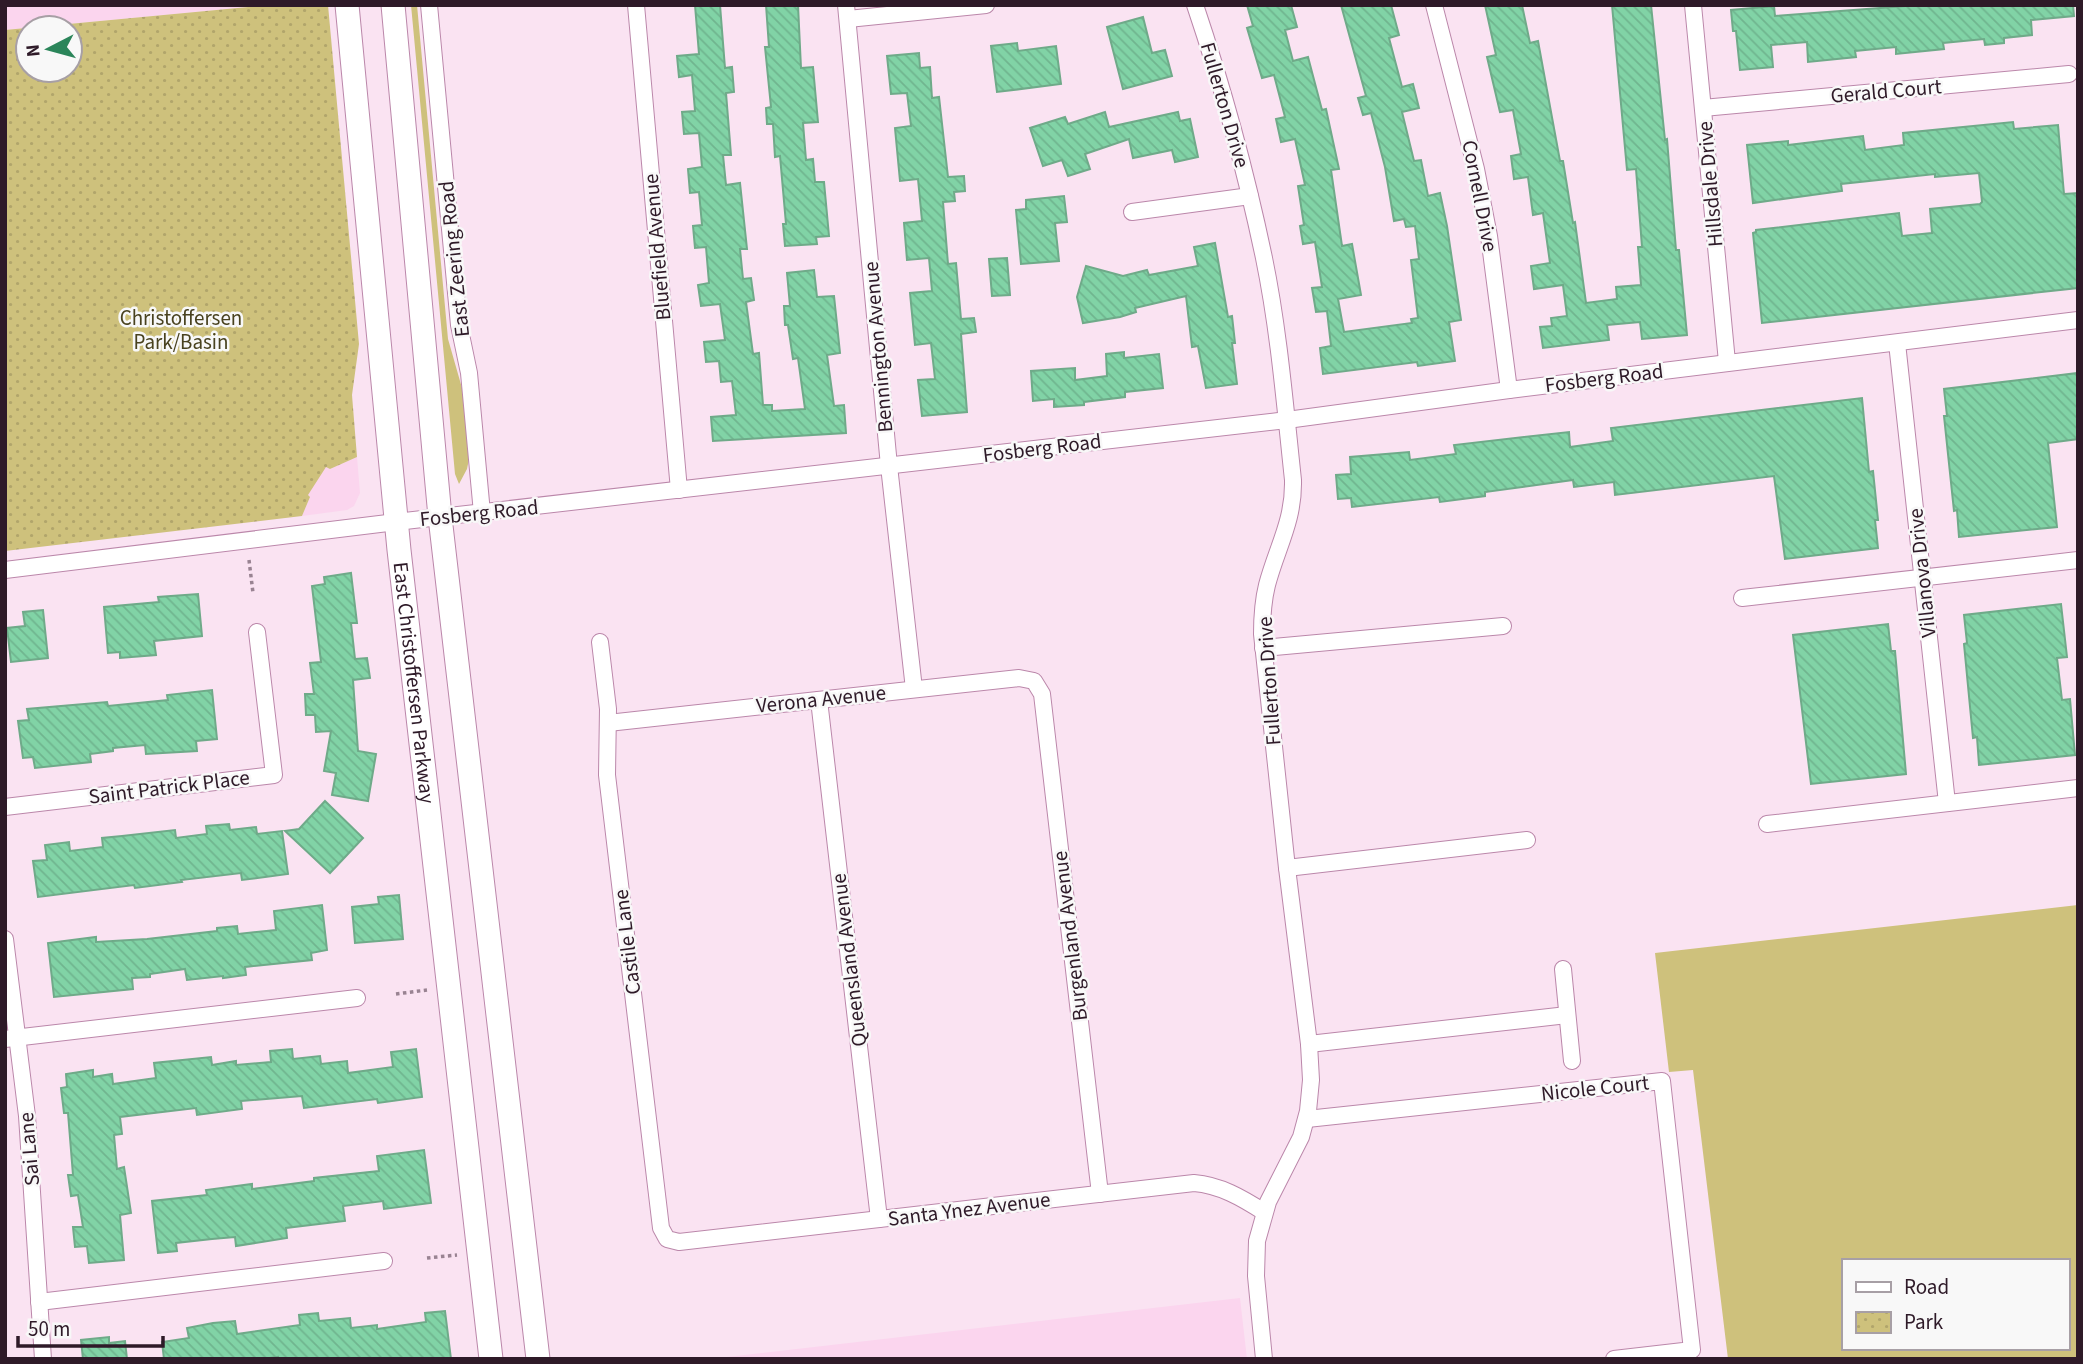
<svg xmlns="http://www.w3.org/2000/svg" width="2083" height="1364" viewBox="0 0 2083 1364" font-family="'Source Sans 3',sans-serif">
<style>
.built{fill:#fbd5ee}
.grass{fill:#cec17c;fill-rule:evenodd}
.park{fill:url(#park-dots);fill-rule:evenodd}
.building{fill:url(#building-back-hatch);stroke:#6faa89;stroke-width:2}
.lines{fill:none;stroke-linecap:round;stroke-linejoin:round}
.street-casing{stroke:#bb87aa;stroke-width:18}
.secondary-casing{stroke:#bb87aa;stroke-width:25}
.path{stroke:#998392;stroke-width:3.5;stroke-dasharray:3.5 3.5;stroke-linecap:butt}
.street{stroke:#fff;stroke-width:16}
.secondary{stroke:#fff;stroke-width:23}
.labels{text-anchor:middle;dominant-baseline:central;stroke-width:5;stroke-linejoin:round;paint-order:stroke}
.street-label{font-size:21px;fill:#2e1a28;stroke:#f8f8f8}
.park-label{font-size:21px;fill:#49421f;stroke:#f8f8f8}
</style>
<defs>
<pattern id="park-dots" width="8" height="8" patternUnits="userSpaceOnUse" patternTransform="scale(1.75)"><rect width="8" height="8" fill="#cec17c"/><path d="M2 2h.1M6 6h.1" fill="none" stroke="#b1a56b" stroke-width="1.8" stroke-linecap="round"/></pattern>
<pattern id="building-back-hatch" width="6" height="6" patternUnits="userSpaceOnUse" patternTransform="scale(1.75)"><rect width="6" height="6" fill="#81d3a6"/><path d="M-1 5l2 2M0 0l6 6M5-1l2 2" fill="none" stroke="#70b58f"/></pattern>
</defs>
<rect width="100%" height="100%" fill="#fae3f2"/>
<g class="built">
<path d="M5,5H269L5,30Z"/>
<path d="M357,457L360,493L354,506L347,510L302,516L310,497L307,495L326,466L330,469Z"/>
<path d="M1240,1298L1247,1359H709Z"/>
</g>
<g class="grass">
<path d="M411,5H417L448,339L464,395L469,459L467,469L459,484L455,474Z"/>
<path d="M2078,905V1359H1728L1693,1070L1669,1072L1655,953ZM1843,1261H2067V1348H1843Z"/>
</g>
<path class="park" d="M269,5H328L359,344L352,395L357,457L330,469L326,467L308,495L310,497L302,516L5,551V30ZM28,28H70V70H28Z"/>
<g class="building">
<path d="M695,5H720L725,68L732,67L734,92L726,93L731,155H723L726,185L740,183L747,249H740L743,279L751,278L754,300L746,302L753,354L759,353L763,405H772V411L805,409L798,358L793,359L788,325H785L784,306H790L787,273L814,270L817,297L834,296L840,353L827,355L834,406L844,405L846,433L713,441L711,417L736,415L732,381L721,382L719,361L706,362L704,342L725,340L720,304L701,306L698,285L709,283L706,247L695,248L693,226L702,225L699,192L690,193L688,169L702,167L699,133L684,134L682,112L695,111L692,75L679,77L677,56L699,54Z"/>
<path d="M766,5H798L801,68L813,67L818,122L803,123L806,160L813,159L815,182H824L829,236L816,237L817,244L785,246L783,224H786L780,156L775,157L773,124H767L766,108L771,107L765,47H769Z"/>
<path d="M1247,5H1291L1297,27L1285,30L1293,61L1308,57L1322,110L1326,109L1339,169L1331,170L1342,246L1352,244L1361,295L1338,299L1344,332L1412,323L1411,319L1418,318L1411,260L1419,259L1415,226L1406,227L1404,219L1394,221L1385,167L1371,113L1363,115L1358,98L1366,96L1341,5H1391L1399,35L1389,38L1402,87L1413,84L1419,108L1402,112L1414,161L1421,160L1428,196L1440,193L1447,226L1461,320L1449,322L1455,361L1418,366L1417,362L1323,374L1320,348L1331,346L1327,311L1316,312L1312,288L1322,287L1315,242L1303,244L1300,226L1304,225L1298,186L1305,185L1295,139L1281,142L1276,119L1285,117L1274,75L1262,78L1247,28L1253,26Z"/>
<path d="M1485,5H1522L1530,43L1538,41L1560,161H1563L1573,223L1575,222L1586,303L1617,299L1616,287L1641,285L1638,247H1642L1636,169L1627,170L1612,5H1651L1665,140L1667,139L1676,250H1679L1687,335L1642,339L1640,322L1607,325L1609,340L1543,348L1540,327L1552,326L1551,318L1567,316L1563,285L1534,289L1531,266L1550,263L1543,213L1533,215L1528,177L1514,179L1511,156L1521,154L1513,110L1500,112L1487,57L1496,55Z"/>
<path d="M1919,5H2073L2074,16L2031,20L2032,35L2004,38V43L1985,45L1984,39L1943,43L1944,49L1915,52L1896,54V47L1855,51L1856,57L1808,62L1807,42L1771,45L1773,67L1740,70L1736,31H1733L1731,10L1774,6L1775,16Z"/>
<path d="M1143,17L1152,53L1165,50L1172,76L1123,89L1107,27Z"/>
<path d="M1017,43L1018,51L1056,46L1061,84L997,92L991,46Z"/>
<path d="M919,53L920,68L930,67L932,98L939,97L948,177L964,176L965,191L954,192L955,201L943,202L948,264L956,263L961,319L974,318L976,332L961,334L967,412L922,416L918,380L935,379L931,343L915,345L910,293L932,291L929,258L907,260L904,223L922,221L918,179L900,181L895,128L911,126L907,93L891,94L887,56Z"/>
<path d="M1105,112L1109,127L1178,112L1180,121L1190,119L1198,157L1175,162L1172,150L1133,158L1129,139L1085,154L1090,169L1068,176L1062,160L1043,166L1030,128L1065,117L1068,124Z"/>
<path d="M2013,122L2014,129L2058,125L2064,194L2078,193V288L1762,323L1753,233L1756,232V230L1899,213L1902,236L1932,233L1930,209L1980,204L1982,202L1979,173L1935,177V174L1841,184L1842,191L1753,203L1747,145L1788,141V145L1863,136L1865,150L1904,145L1903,133Z"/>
<path d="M1064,196L1067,222L1055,223L1059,261L1021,264L1016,210L1026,209V200Z"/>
<path d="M1215,243L1228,317L1232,316L1235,343H1232L1237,384L1206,388L1198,346L1192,347L1186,296L1135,308L1136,312L1120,317L1083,323L1077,297L1086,266L1123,276L1147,270L1149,275L1198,266L1194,247Z"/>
<path d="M1007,258L1010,295L992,296L989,259Z"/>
<path d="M1124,352V358L1159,354L1163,388L1125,392V397L1084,402V405L1054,407V399L1033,401L1031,371L1075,368V380L1107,376L1106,354Z"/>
<path d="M2078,373V439L2048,443L2057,527L1959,537L1957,510L1954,511L1944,416H1947L1944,389Z"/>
<path d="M1862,398L1869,472L1873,471L1878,520H1875L1878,548L1785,559L1774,476L1615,495L1614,482L1574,487L1573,480L1485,492V496L1440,502L1439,497L1352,507L1351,498L1338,499L1336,475L1351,474L1350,457L1409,452L1410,460L1456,454L1454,445L1569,432L1570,447L1613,441L1611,428Z"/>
<path d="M351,573L357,623H351L355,659L367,658L370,678L353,680L358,751L376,754L368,801L332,795L336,773L324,771L331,731L316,732L315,715H306L305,694H314L310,663L321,662L312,586L325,584L324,577Z"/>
<path d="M198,594L202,636L154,641L156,655L120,658V652L108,653L104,607L159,602L158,597Z"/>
<path d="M2061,604L2067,657L2057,658L2062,700L2070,699L2075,755L1979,765L1977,737L1973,738L1964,644L1967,643L1964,615Z"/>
<path d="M43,610L48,658L11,662L7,628L25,626L23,612Z"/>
<path d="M1888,624L1891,651H1895L1906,774L1811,784L1793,635Z"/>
<path d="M212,690L217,739L196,741L197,751L146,754L145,745L113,748V751L90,754L91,762L35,768L33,757L23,758L18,721L29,720L27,709L107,702L108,706L168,700L167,695Z"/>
<path d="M325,801L363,838L330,873L285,831L299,829Z"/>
<path d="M229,824L230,830L256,827L257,834L282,831L288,874L242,880L241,873L181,880L182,882L135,888L134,885L38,897L33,861L47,860L45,845L69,842L70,851L103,847L102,838L122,836L175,830L176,838L207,834L206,826Z"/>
<path d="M399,895L403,939L355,943L352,907L379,904L378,897Z"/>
<path d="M322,905L327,950L311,953L312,960L245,967L246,975L223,978V976L187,980L185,969L150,974V977L132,978L133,989L54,997L48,943L96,937V942L147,939L217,931V928L237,926L238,934L276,930L274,911Z"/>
<path d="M292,1049L293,1059L320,1056L321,1064L347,1061L348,1073L393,1067L391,1052L416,1049L422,1097L378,1103L377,1099L304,1108L302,1096L241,1101L242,1109L197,1115L196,1108L120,1117L122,1134L114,1135L117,1169L124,1167L131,1213L120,1215L124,1260L89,1263L87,1246L75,1247L73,1227H83L78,1195L71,1196L68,1175H73L68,1113H64L61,1088L67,1087L66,1074L93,1070V1077L112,1074L113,1084L156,1078L154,1063L211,1057L212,1065L236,1061V1065L271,1062L270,1051Z"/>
<path d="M424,1150L431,1203L384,1209L383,1201L343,1206L345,1221L286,1228L287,1238L236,1246L235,1237L212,1239L176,1243L177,1251L158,1253L152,1201L207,1195L206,1190L252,1184V1189L314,1181V1178L379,1171L377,1156Z"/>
<path d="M445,1311L451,1359H278V1357L262,1359H164L162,1342L189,1338L187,1328L213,1323L235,1321L237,1334L300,1325L299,1315L318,1313L319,1321L350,1318L351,1328L377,1325V1329L426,1322L425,1313Z"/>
<path d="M109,1337V1343L125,1341L127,1359H83L81,1340Z"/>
</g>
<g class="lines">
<g class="street-casing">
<g id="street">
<path d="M429,5L459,325L469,373L482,513"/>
<path d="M636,5L679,490"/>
<path d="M846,5L889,466L914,689"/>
<path d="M1195,5C1223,88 1246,172 1264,258C1279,331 1285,406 1293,480C1294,521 1277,547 1267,585C1263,601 1262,618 1262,634L1287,868L1309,1044L1311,1080L1308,1111L1301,1137L1268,1202L1257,1241L1256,1276L1264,1359"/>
<path d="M1434,5L1476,169L1489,236L1509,390"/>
<path d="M1693,5L1727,362"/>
<path d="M848,19L986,5"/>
<path d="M1703,108L2069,74"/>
<path d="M1132,212L1250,196"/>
<path d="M1897,343L1947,803"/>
<path d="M5,570L396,522L1287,420L1509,390L2078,320"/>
<path d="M1742,598L2078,560"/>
<path d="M600,642L608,709L607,775L661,1228L667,1239L679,1242L1194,1183C1220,1185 1242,1198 1264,1212"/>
<path d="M1263,648L1503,626"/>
<path d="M819,700L879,1219"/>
<path d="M608,723L1019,678L1034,681L1042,694L1100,1194"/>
<path d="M5,807L274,775L257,632"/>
<path d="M1767,824L2078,788"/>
<path d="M1287,868L1527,840"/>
<path d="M5,939L27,1116L43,1359"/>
<path d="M1563,969L1572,1061"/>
<path d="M5,1039L357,998"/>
<path d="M1309,1044L1567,1015"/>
<path d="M1307,1119L1662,1081L1692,1350L1614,1359"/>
<path d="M39,1302L384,1261"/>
</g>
</g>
<g class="secondary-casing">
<g id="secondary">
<path id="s1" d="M347,5L399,550L491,1359"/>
<path d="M393,5L440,517L538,1359"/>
</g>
</g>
<g class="path">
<path d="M249,560L253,593"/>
<path d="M396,994L427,990"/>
<path d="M427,1258L457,1255"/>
</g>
<use href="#street" class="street"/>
<use href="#secondary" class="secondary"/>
</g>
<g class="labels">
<g class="street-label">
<text transform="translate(1886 91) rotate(-5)">Gerald Court</text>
<text transform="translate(1225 105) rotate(74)">Fullerton Drive</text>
<text transform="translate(1710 184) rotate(-95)">Hillsdale Drive</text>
<text transform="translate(1480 196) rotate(79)">Cornell Drive</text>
<text transform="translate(657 247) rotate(-95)">Bluefield Avenue</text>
<text transform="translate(454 259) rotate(-96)">East Zeering Road</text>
<text transform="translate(878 347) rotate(-95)">Bennington Avenue</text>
<text transform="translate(1604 378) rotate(-7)">Fosberg Road</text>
<text transform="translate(1042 448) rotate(-7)">Fosberg Road</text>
<text transform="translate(479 513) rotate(-6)">Fosberg Road</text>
<text transform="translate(1922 573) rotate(-96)">Villanova Drive</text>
<text transform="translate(1269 681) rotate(-94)">Fullerton Drive</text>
<text stroke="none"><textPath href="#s1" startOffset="681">East Christoffersen Parkway</textPath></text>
<text transform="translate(821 699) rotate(-6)">Verona Avenue</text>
<text transform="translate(169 787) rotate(-7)">Saint Patrick Place</text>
<text transform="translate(1070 936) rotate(-97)">Burgenland Avenue</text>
<text transform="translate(627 942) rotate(-97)">Castile Lane</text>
<text transform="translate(849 960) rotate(-97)">Queensland Avenue</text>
<text transform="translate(1595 1088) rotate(-6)">Nicole Court</text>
<text transform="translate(29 1149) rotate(-95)">Sai Lane</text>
<text transform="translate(969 1209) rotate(-7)">Santa Ynez Avenue</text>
</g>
<g class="park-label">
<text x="181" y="318">Christoffersen<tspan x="181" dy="24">Park/Basin</tspan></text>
</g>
</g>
<rect width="2083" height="1364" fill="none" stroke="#2e1a28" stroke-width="14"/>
<rect x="1842" y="1259" width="228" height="91" fill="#f8f8f8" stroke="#a79fa5" stroke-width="2"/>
<rect x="1856" y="1282" width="35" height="10" fill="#ffffff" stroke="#a79fa5" stroke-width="2"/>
<text x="1904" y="1294" font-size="21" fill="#2e1a28">Road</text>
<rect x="1856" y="1312" width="35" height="21" fill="url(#park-dots)" stroke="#a79fa5" stroke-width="2"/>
<text x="1904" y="1329" font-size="21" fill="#2e1a28">Park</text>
<g transform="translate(49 49) rotate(264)"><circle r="33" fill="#f8f8f8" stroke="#a79fa5" stroke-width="2"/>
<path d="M0-5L12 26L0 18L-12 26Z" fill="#2b855a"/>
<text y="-10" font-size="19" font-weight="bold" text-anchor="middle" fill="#2e1a28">N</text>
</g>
<path d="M18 1336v10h145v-10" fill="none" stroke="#2e1a28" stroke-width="3.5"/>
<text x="28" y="1336" font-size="21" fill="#2e1a28" stroke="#f8f8f8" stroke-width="5" paint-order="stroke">50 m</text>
</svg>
